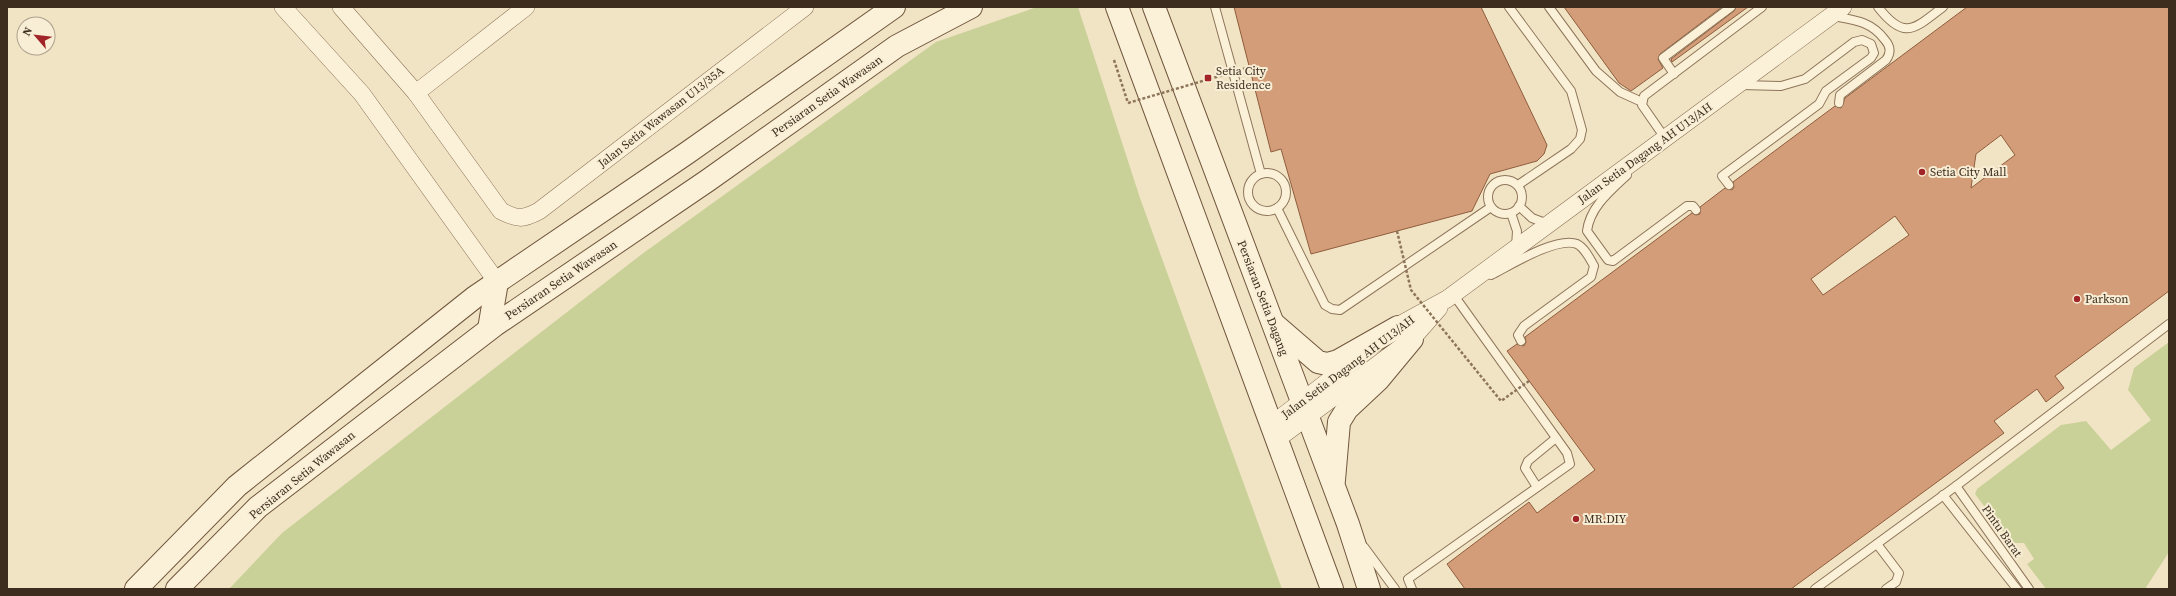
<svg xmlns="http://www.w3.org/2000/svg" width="2176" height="596" viewBox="0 0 2176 596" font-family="'Source Serif 4',serif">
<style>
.green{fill:#cad198}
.building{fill:#d29d78;stroke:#8f5d3d;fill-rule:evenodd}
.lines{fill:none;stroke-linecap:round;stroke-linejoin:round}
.lane-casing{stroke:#8e7559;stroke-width:10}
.street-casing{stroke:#8e7559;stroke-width:18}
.secondary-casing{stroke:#70563c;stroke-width:24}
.path{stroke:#8e7559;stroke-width:2.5;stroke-dasharray:3 2;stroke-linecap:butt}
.lane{stroke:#fbf1d9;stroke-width:8}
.street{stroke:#fbf1d9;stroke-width:17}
.secondary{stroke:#fbf1d9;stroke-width:22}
.path-bridge{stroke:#8e7559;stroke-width:2.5;stroke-dasharray:3 2;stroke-linecap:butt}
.poi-dot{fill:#a12526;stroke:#f8eed5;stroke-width:1.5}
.labels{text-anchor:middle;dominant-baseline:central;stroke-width:4;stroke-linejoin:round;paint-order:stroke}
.poi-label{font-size:12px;fill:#3d2d1e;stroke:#f8eed5;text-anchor:start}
.street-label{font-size:12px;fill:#3d2d1e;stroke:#f8eed5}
</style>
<rect width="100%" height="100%" fill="#f1e4c5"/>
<g class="green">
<path d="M1037,7H1078L1140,198L1282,589H229L282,533L642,254L936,42Z"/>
<path d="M2169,342V552L2145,589H2046L2027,564L2034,559L2024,543H2012L1975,494L1977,489L2061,425L2086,421L2111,450L2151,420L2128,390L2134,368Z"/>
</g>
<g class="building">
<path d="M1234,7H1481L1547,145L1544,154L1537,161L1490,174L1472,211L1311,254L1281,149L1271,152Z"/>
<path d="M1564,7H1722L1660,54L1658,59L1663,68L1631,91L1619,83Z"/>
<path d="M1736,7H1748L1672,62L1671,59L1734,11Z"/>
<path d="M1967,7H2169V291L2055,376L2064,388L2046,402L2037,389L1994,421L2004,433L1791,589H1465L1447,564L1529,502L1537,513L1595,470L1507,351L1517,344L1524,346L1526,342L1525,337L1692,213L1696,215L1700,214V207L1725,188L1732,190L1734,187L1733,182L1835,106L1841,108L1845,98ZM2001,135L2015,155L1971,188L1976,154ZM1895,216L1909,235L1823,295L1811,279Z"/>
</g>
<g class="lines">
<g class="lane-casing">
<g id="lane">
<path d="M1215,7L1261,174"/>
<path d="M1509,7L1571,91L1582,130L1580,139L1571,149L1518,185"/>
<path d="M1549,7L1596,71L1620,92L1642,102"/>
<path d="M1878,7C1905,42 1915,28 1943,7"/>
<path d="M1832,16C1854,20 1871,21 1885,40C1891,47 1891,53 1886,60L1840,95L1839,103"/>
<path d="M1674,74L1663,58L1731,7"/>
<path d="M1665,138L1642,105L1644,96L1762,7"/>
<circle cx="1267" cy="192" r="19"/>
<path d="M1627,175C1610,191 1590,207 1587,231L1608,260L1613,261L1617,258L1687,206H1693L1696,210"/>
<circle cx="1505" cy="197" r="17"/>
<path d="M1729,185L1722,176L1819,104L1826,91L1871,58L1874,53L1871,44L1862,40L1854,42L1805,79L1781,86L1741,85"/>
<path d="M1519,206L1532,218L1548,224"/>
<path d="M1277,208L1325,305L1332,309L1340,310L1491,207"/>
<path d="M1511,213L1517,231L1516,247"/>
<path d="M1491,275C1509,266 1557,236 1577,244C1585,248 1590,259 1594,266L1591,277L1524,326L1518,335L1521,341"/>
<path d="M1956,486L2029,589"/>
<path d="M1537,487L1525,468L1528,461L1556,438"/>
<path d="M1943,495L2017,589"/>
<path d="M1877,544L1899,573L1896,582L1886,589"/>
<path d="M1364,547L1395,589"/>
<path d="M1412,589L1408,579L1570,464L1567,453L1453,294"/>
<path d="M1815,589L1956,486L2169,324"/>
</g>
</g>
<g class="street-casing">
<g id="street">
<path d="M283,7L362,94L497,282"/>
<path d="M341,7L416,93L501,211C517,219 522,220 539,211L805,7"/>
<path d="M416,93L526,7"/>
<path d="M1389,334L1403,323L1447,299L1843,7"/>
<path d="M1271,425L1357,359"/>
<path d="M1276,440L1412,339L1439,308"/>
</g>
</g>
<g class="secondary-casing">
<g id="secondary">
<path d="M1117,7L1332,589"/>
<path d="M1154,7L1348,524L1369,589"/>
<path d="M1274,324L1318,362L1327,364L1338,361L1398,327"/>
<path d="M489,329L497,282"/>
<path d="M1334,480L1339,422L1347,409L1378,380L1412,339"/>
<path d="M136,589L237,486L475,297L687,153L894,7"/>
<path d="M177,589L258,507L495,325L707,181L897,46L971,7"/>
</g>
</g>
<path class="path" d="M1114,60L1128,103"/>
<use href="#lane" class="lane"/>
<use href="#street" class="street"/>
<use href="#secondary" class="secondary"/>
<g class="path-bridge">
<path d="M1128,103L1250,67"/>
<path d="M1397,231L1411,290L1501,401L1529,381"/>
</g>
</g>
<g class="poi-dot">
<rect x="1204" y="74" width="8" height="8" rx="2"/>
<circle cx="1922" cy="172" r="4"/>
<circle cx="2077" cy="299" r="4"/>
<circle cx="1576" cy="519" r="4"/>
</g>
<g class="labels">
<g class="poi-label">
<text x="1216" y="71">Setia City<tspan x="1216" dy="14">Residence</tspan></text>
<text x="1930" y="172">Setia City Mall</text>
<text x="2085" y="299">Parkson</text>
<text x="1584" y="519">MR.DIY</text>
</g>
<g class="street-label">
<text transform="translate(827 96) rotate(-35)">Persiaran Setia Wawasan</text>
<text transform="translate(661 117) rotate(-38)">Jalan Setia Wawasan U13/35A</text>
<text transform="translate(1645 153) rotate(-36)">Jalan Setia Dagang AH U13/AH</text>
<text transform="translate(561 280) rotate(-34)">Persiaran Setia Wawasan</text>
<text transform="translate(1263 298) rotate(69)">Persiaran Setia Dagang</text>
<text transform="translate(1348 367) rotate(-37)">Jalan Setia Dagang AH U13/AH</text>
<text transform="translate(302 475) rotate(-39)">Persiaran Setia Wawasan</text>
<text transform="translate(2002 531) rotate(55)">Pintu Barat</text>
</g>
</g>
<rect width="2176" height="596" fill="none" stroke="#3d2d1e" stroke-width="16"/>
<g transform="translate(36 36) rotate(298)"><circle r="19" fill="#f8eed5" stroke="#ada18c"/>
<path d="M0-3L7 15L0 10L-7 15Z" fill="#a12526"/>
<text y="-6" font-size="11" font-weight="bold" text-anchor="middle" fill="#3d2d1e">N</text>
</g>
</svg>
